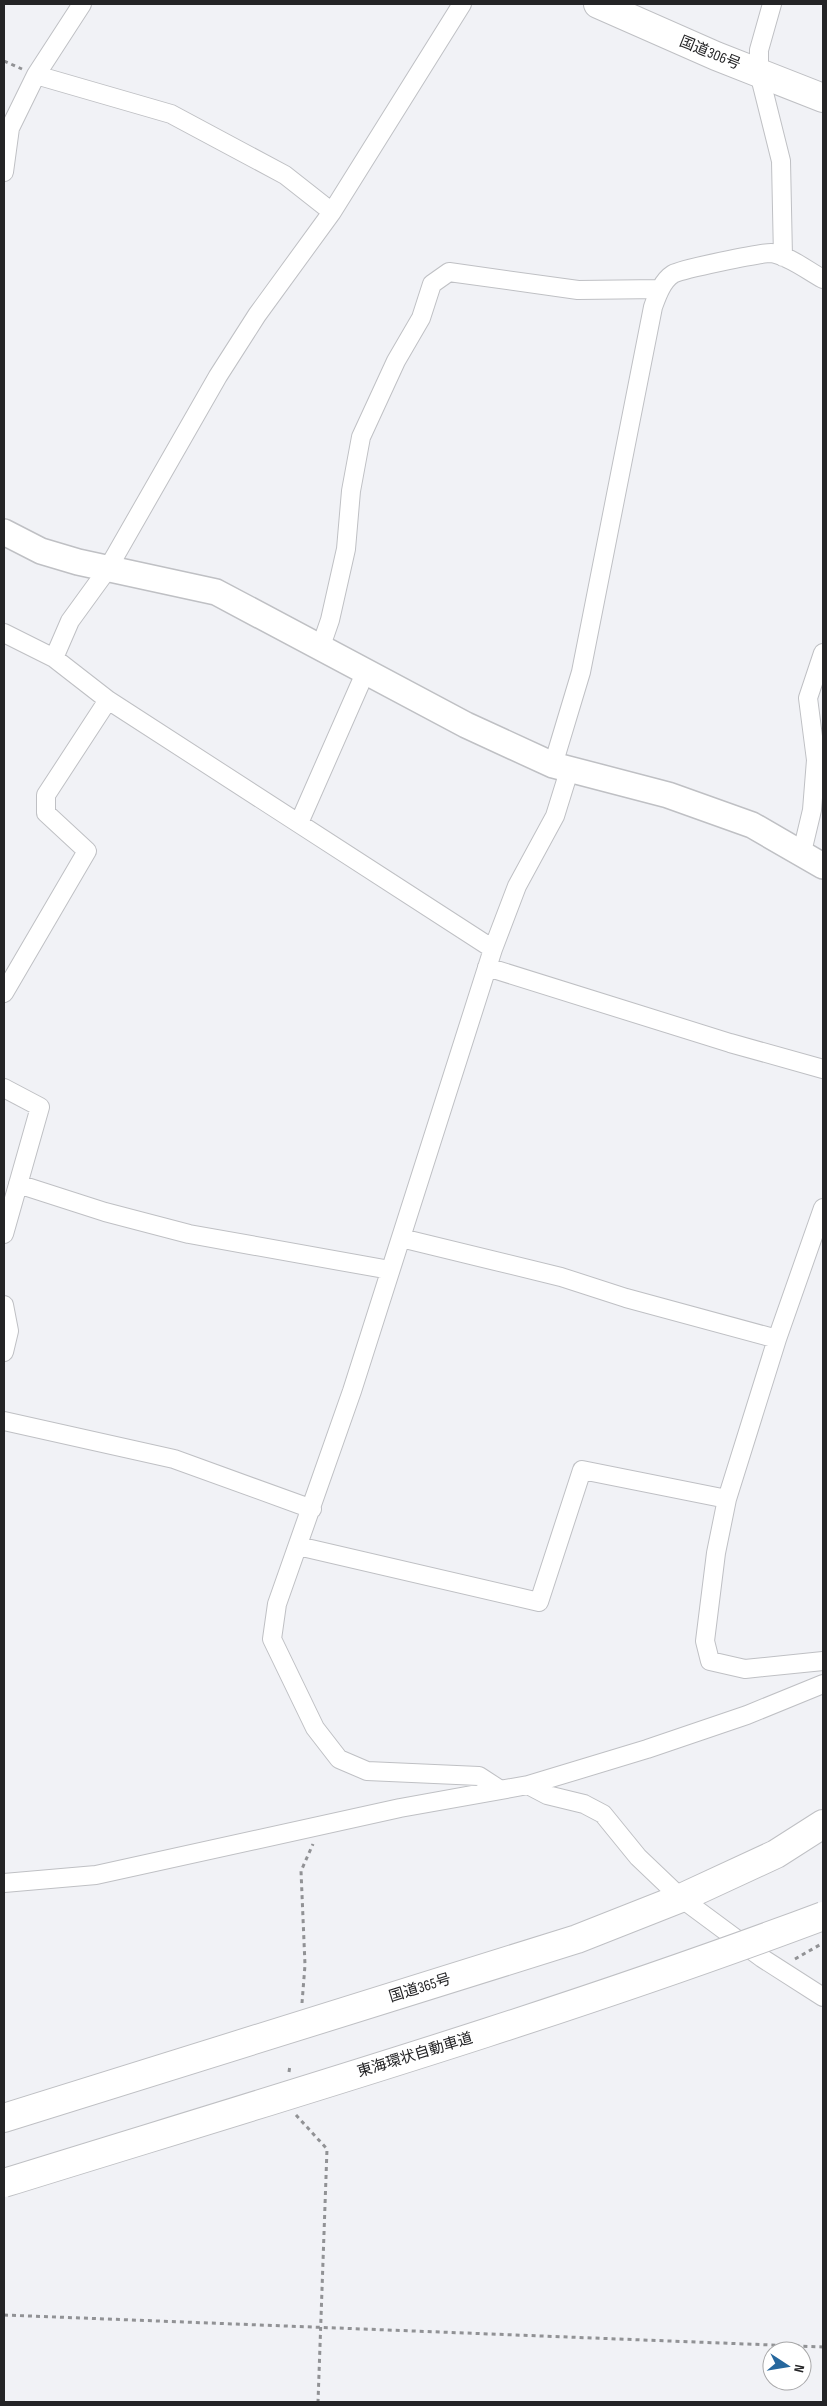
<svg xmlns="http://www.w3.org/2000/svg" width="827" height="2406" font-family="'Sofia Sans Condensed','Noto Sans JP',sans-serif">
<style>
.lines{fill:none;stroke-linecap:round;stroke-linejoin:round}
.street-casing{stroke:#bfc0c4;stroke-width:20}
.secondary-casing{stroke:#bfc0c4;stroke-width:28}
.highway-casing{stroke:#bfc0c4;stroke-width:30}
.path{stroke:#919295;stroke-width:3;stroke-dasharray:4 4;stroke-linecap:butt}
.street{stroke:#fff;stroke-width:18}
.secondary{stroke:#fff;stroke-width:25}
.highway{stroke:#fff;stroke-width:28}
.highway-bridge-casing{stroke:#bfc0c4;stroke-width:30;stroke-linecap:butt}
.highway-bridge{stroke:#fff;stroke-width:28}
.labels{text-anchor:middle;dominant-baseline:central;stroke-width:4.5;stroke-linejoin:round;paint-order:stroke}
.street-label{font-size:15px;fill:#242426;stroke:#fff}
</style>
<rect width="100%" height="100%" fill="#f1f2f6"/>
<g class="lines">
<g class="street-casing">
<path id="street" d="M772 4 759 50V73L781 161 783 257
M36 75 171 114 285 175 332 212
M4 172 10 128 36 75 82 4
M4 633 54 658 108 700 493 949
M321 646 330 620 346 549 351 491 361 437 396 361 421 318 432 284 449 272 578 290 660 289
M54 658 70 621 107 570 218 376 257 315 332 212 462 4
M553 765 581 672 653 307C657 296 662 281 673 274 682 269 760 253 771 253 788 255 808 271 823 279
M299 823 365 673
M802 852 812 810 816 760 808 698 823 653
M487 967 730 1043 823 1069
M4 993 87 851 46 813V795L108 700
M4 1088 40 1107 4 1234
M18 1184 105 1212 189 1234 390 1270
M823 1208 777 1339 727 1499 716 1553 705 1641 710 1661 745 1669 823 1661
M401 1238 561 1277 626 1298 777 1339
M4 1305 9 1331 4 1352
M4 1421 174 1459 312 1509
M298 1546 539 1602 582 1470 727 1499
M528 1785 547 1795 584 1804 603 1814 638 1857 681 1898 762 1958 823 1997
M499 1789 479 1776 367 1771 339 1759 315 1728 272 1639 277 1604 352 1391 493 949 517 886 555 816 569 771
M4 1883 96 1875 400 1808 528 1785 647 1749 747 1715 823 1684"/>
</g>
<g class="secondary-casing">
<path id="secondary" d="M4 532 41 551 78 562 216 592 466 725 553 765 668 795 752 825 823 866"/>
</g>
<g class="highway-casing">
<path id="highway" d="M598 4 716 56 823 98
M4 2118 577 1939 681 1898 776 1854 823 1824"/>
</g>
<path class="path" d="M4 61 22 69
M795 1959 823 1943
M302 2003 305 1965 301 1871 313 1844
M289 2072 290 2065
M296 2115 327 2149 318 2402
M4 2315 823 2347"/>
<use href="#street" class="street"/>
<use href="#secondary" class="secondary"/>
<use href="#highway" class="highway"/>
<g class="highway-bridge-casing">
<path id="highway-bridge" d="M4 2183C278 2098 554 2017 823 1916"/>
</g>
<use href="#highway-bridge" class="highway-bridge"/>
</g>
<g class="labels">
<g class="street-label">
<text transform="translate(710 53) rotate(22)">国道306号</text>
<text transform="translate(420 1988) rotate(-17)">国道365号</text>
<text transform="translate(415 2055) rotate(-17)">東海環状自動車道</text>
</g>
</g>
<rect width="827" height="2406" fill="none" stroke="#242426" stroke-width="10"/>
<g transform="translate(787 2366) rotate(102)"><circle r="24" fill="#ffffff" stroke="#a7a7a8"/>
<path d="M0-4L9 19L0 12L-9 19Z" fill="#26679d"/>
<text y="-8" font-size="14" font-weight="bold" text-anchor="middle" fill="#242426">N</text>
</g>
</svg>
